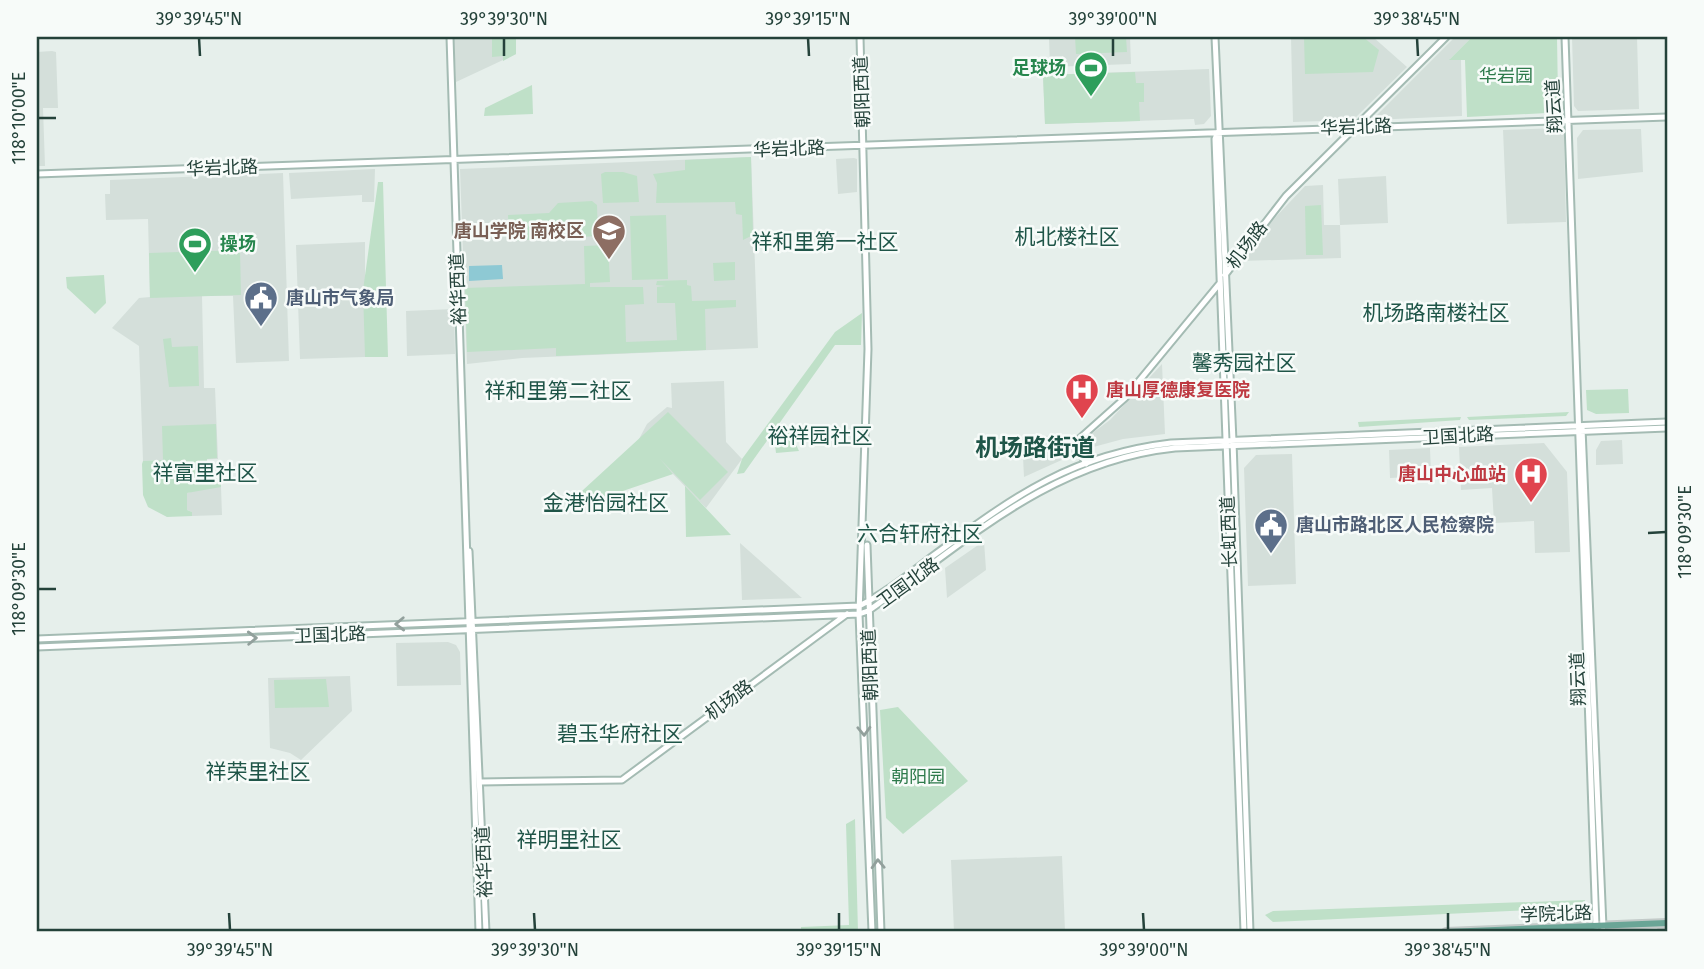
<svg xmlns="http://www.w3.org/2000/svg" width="1704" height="969" font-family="'Fira Sans','Noto Sans SC',sans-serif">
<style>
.built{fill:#d4dfda}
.green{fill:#bfe0c8}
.water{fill:#8ec9d4}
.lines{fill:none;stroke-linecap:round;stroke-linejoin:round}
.secondary-casing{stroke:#a4bbb3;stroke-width:9}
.primary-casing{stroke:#c2cac8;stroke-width:10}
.secondary{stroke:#fff;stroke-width:5}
.primary{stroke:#6aa596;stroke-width:6}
.oneway{stroke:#92a09c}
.ticks{fill:none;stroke:#24423a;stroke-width:2.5}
.labels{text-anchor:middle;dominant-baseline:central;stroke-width:5;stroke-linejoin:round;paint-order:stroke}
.leisure-label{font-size:18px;font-weight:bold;fill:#27864d;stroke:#f7fbf9;text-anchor:end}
.park-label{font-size:18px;fill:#2d7a4b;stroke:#f7fbf9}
.street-label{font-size:18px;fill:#24423a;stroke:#f7fbf9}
.education-label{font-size:18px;font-weight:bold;fill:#785e54;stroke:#f7fbf9;text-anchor:end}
.service-label{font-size:18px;font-weight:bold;fill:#4e5e75;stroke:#f7fbf9;text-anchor:start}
.health-label{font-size:18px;font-weight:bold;fill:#be3a42;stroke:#f7fbf9;text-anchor:start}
.quarter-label{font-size:21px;fill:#1f5548;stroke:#f7fbf9}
.district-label{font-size:24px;font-weight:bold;fill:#1f5548;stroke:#f7fbf9}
.neatline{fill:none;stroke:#24423a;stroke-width:2.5}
.ticks-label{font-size:18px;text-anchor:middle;fill:#24423a}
</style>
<rect width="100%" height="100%" fill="#e6efeb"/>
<path class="built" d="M454 37H516V54L456 82Z
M1049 37H1130L1131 64 1050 67Z
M1291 37H1373L1407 67 1353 120 1293 122Z
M1455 37H1472L1450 59 1461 60 1462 116 1372 120Z
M1572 37H1637L1639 109 1578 111 1574 106Z
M52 51 56 52 58 108H43L45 166H37V52Z
M1209 69 1211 116 1204 124 1195 125 1194 119 1045 124 1043 75Z
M1558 128 1564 134 1566 222 1507 224 1503 130Z
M1641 129 1643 172 1578 179 1577 138 1583 130Z
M751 157 758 348 522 358 467 364 460 169Z
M854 158 857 159V192L838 194 836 159Z
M375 169 374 202H362V195L291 199 289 173Z
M283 173 289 361 236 363 233 296H202L204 388H215L218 459 143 461 139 346 112 328 139 298 150 297 148 219 106 220 105 194H110V180Z
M1386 176 1388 223 1340 225 1341 258 1242 261 1271 222 1305 186 1323 185 1324 225H1340L1338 179Z
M365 242V357L300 359 296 245Z
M454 309 455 354 407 356 406 311Z
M1162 364 1165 434 1123 439 1086 449 1083 440 1110 420Z
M724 381 726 442 742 459 706 508 639 439 647 424 667 407 672 408 671 383Z
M1065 435 1075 454 1024 477 1022 437Z
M1622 440 1623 464 1596 465V450L1601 441Z
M1544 443 1567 472 1570 552 1535 553 1534 521 1494 523 1492 488 1461 490 1459 447Z
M1430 448 1431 476 1390 478 1389 450Z
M1292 454 1296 584 1248 586 1244 468 1256 455Z
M208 487H221L222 515 192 516V512L187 510V493Z
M984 541 986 570 947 598 945 568Z
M740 543 802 598 742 600Z
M448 642 456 645 460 652 461 685 397 686 396 643Z
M350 676 352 711 301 760 290 753 270 748 268 678Z
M1062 856 1065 931 954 932 951 860Z"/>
<path class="green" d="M492 37H516V54L503 61V56L492 57Z
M1075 37H1126L1127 52 1076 54Z
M1304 37H1363L1379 50 1373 72 1305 74Z
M1472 37H1557L1558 98 1555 109 1547 113 1467 117 1465 60H1449Z
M1135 72 1136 83H1144V102H1139L1140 121 1045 124 1043 75Z
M532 85 533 114 484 116 485 108Z
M751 157 753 235 743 240 742 215 736 214 735 202 656 203 657 183 653 174 685 170V160Z
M605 172H623L637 176 639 202 603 203 601 174Z
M378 182H383L388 357H365L363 290Z
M592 201 597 205 598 236 509 241 508 215 549 213 558 203Z
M1321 205 1323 255H1306L1305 206Z
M666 215 668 279 632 280 630 216Z
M608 245 610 282 590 283V287H643L644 304 625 305 626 342 677 340 675 303H657V287L666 286 656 285 657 281 687 280V285L691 286 692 301 736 300V307L705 309 706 350 556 356V348L467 352 465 288 585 284 584 246Z
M240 250 241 295 150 298 149 253Z
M735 262V280L714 281 713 263Z
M104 275 106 303 95 314 67 288 66 277Z
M862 313 861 345H835L744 473 737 474 742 459 835 332Z
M171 338 172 347 198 346 199 386 169 387 163 339Z
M1628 389 1629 413 1596 414 1587 410 1586 390Z
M668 412 728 472 700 500 660 459 673 474 558 513Z
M1569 412 1566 416 1469 420 1467 417Z
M1461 417 1460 420 1359 427 1358 422Z
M216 424 217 458 207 459V476H221V487L187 493V510L192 512V516L167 517 148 507 143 495 142 464 143 461 163 460 162 426Z
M788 427 799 451 776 453 775 445Z
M685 486 731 535 686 537Z
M326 679 329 707 275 708 274 680Z
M898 707 968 781 903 834 886 818 880 710Z
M855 819 858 932H801V927L849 925 846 824Z
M1585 900 1584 913 1578 916 1534 918V910L1273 922 1265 915 1273 911Z"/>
<path class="water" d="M502 265 503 279 469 281V266Z"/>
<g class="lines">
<g class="secondary-casing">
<path id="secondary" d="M450 37 479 932
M860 37 868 349 859 614 872 932
M1215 37 1233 441 1250 932
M1565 37 1596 927
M1218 132 1215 139 1244 932
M37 174 1667 117
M1225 275 1286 196 1446 37
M1582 428 1603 927
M1086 464 1077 446 1079 439 1125 398 1220 283
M867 545 881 932
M469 551 486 932
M37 639 859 606C886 593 910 573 934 555 1014 497 1069 455 1171 443L1667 422
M37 647 859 614 868 611C966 542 1050 461 1175 448L1667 428
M481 782 622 780 847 614"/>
</g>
<g class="primary-casing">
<path id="primary" d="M1446 932 1667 923
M1661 932H1667"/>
</g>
<use href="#secondary" class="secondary"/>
<use href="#primary" class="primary"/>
</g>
<defs><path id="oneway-chevron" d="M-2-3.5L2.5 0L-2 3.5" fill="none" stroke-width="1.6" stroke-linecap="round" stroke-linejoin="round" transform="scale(1.75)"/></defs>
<g class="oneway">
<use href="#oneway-chevron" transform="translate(400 624) rotate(178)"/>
<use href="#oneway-chevron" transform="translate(252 638) rotate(-2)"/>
<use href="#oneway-chevron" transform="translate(864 731) rotate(88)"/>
<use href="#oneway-chevron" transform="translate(878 864) rotate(-92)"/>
</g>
<path class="ticks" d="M199 38 200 56M504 38V56M808 38 809 56M1113 38V56M1417 38 1418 56M38 118H56M1648 533 1666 532M38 589H56M229 913 230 930M534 913 535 930M839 913V930M1143 913 1144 930M1448 913V930"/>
<defs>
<g id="stadium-pin" transform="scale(1.75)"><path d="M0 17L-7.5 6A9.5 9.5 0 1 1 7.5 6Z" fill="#2e9e5b" stroke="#f7fbf9"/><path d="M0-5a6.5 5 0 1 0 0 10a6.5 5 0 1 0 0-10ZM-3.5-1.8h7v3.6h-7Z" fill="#fff"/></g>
<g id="university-pin" transform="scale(1.75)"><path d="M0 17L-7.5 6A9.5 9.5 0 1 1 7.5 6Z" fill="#8d6e63" stroke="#f7fbf9"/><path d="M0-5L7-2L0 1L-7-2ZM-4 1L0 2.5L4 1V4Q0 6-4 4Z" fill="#fff"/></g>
<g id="civic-pin" transform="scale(1.75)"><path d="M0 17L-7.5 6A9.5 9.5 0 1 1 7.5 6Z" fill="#5c6f8a" stroke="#f7fbf9"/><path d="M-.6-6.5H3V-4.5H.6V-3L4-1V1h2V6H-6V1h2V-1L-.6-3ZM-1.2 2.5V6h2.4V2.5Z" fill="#fff"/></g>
<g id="hospital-pin" transform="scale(1.75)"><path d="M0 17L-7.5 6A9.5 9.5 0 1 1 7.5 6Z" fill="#e0444e" stroke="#f7fbf9"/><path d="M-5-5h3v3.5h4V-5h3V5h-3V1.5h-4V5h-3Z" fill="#fff"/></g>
</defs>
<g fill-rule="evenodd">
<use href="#stadium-pin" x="1091" y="68"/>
<use href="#university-pin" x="609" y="231"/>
<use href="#stadium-pin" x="195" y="244"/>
<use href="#civic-pin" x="261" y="298"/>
<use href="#hospital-pin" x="1082" y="390"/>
<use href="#hospital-pin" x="1531" y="474"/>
<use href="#civic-pin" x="1271" y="525"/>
</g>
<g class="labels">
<g class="leisure-label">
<text x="1066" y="68">足球场</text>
<text x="220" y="244" text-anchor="start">操场</text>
</g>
<g class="park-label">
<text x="1506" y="76">华岩园</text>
<text x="918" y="777">朝阳园</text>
</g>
<g class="street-label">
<text transform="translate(862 92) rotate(-92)">朝阳西道</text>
<text transform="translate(1554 106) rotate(-93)">翔云道</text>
<text transform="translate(1356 127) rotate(-2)">华岩北路</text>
<text transform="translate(789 149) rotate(-2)">华岩北路</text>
<text transform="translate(222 168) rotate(-2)">华岩北路</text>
<text transform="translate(1247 245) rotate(-53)">机场路</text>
<text transform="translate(458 289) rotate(-92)">裕华西道</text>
<text transform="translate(1458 436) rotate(-3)">卫国北路</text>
<text transform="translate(1229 532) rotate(-92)">长虹西道</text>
<text transform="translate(908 583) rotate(-36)">卫国北路</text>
<text transform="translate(330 635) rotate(-2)">卫国北路</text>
<text transform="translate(870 665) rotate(-92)">朝阳西道</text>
<text transform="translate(1578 679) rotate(-92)">翔云道</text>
<text transform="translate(729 700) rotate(-37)">机场路</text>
<text transform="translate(484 862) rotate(-92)">裕华西道</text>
<text transform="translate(1556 914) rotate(-2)">学院北路</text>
</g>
<g class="education-label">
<text x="584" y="231">唐山学院 南校区</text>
</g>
<g class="service-label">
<text x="286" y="298">唐山市气象局</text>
<text x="1296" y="525">唐山市路北区人民检察院</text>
</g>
<g class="health-label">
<text x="1106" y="390">唐山厚德康复医院</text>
<text x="1506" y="474" text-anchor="end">唐山中心血站</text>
</g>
<g class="quarter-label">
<text x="1067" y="237">机北楼社区</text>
<text x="825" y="242">祥和里第一社区</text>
<text x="1436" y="313">机场路南楼社区</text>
<text x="1244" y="363">馨秀园社区</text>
<text x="558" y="391">祥和里第二社区</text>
<text x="820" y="436">裕祥园社区</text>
<text x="205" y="473">祥富里社区</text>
<text x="606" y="503">金港怡园社区</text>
<text x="920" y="534">六合轩府社区</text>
<text x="620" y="734">碧玉华府社区</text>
<text x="258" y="772">祥荣里社区</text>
<text x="569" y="840">祥明里社区</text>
</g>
<g class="district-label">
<text x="1035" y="448">机场路街道</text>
</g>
</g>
<rect width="1704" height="969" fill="none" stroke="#f7fbf9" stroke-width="77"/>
<rect x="38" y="38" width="1628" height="892" class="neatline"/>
<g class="ticks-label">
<text x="199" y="25">39°39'45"N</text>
<text x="504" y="25">39°39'30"N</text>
<text x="808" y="25">39°39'15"N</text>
<text x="1113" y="25">39°39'00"N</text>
<text x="1417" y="25">39°38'45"N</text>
<text transform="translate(19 118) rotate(-90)" y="6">118°10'00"E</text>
<text transform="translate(1685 532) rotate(-90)" y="6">118°09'30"E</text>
<text transform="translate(19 589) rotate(-90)" y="6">118°09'30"E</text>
<text x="230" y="956">39°39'45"N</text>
<text x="535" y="956">39°39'30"N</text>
<text x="839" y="956">39°39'15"N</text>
<text x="1144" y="956">39°39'00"N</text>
<text x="1448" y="956">39°38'45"N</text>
</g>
</svg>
